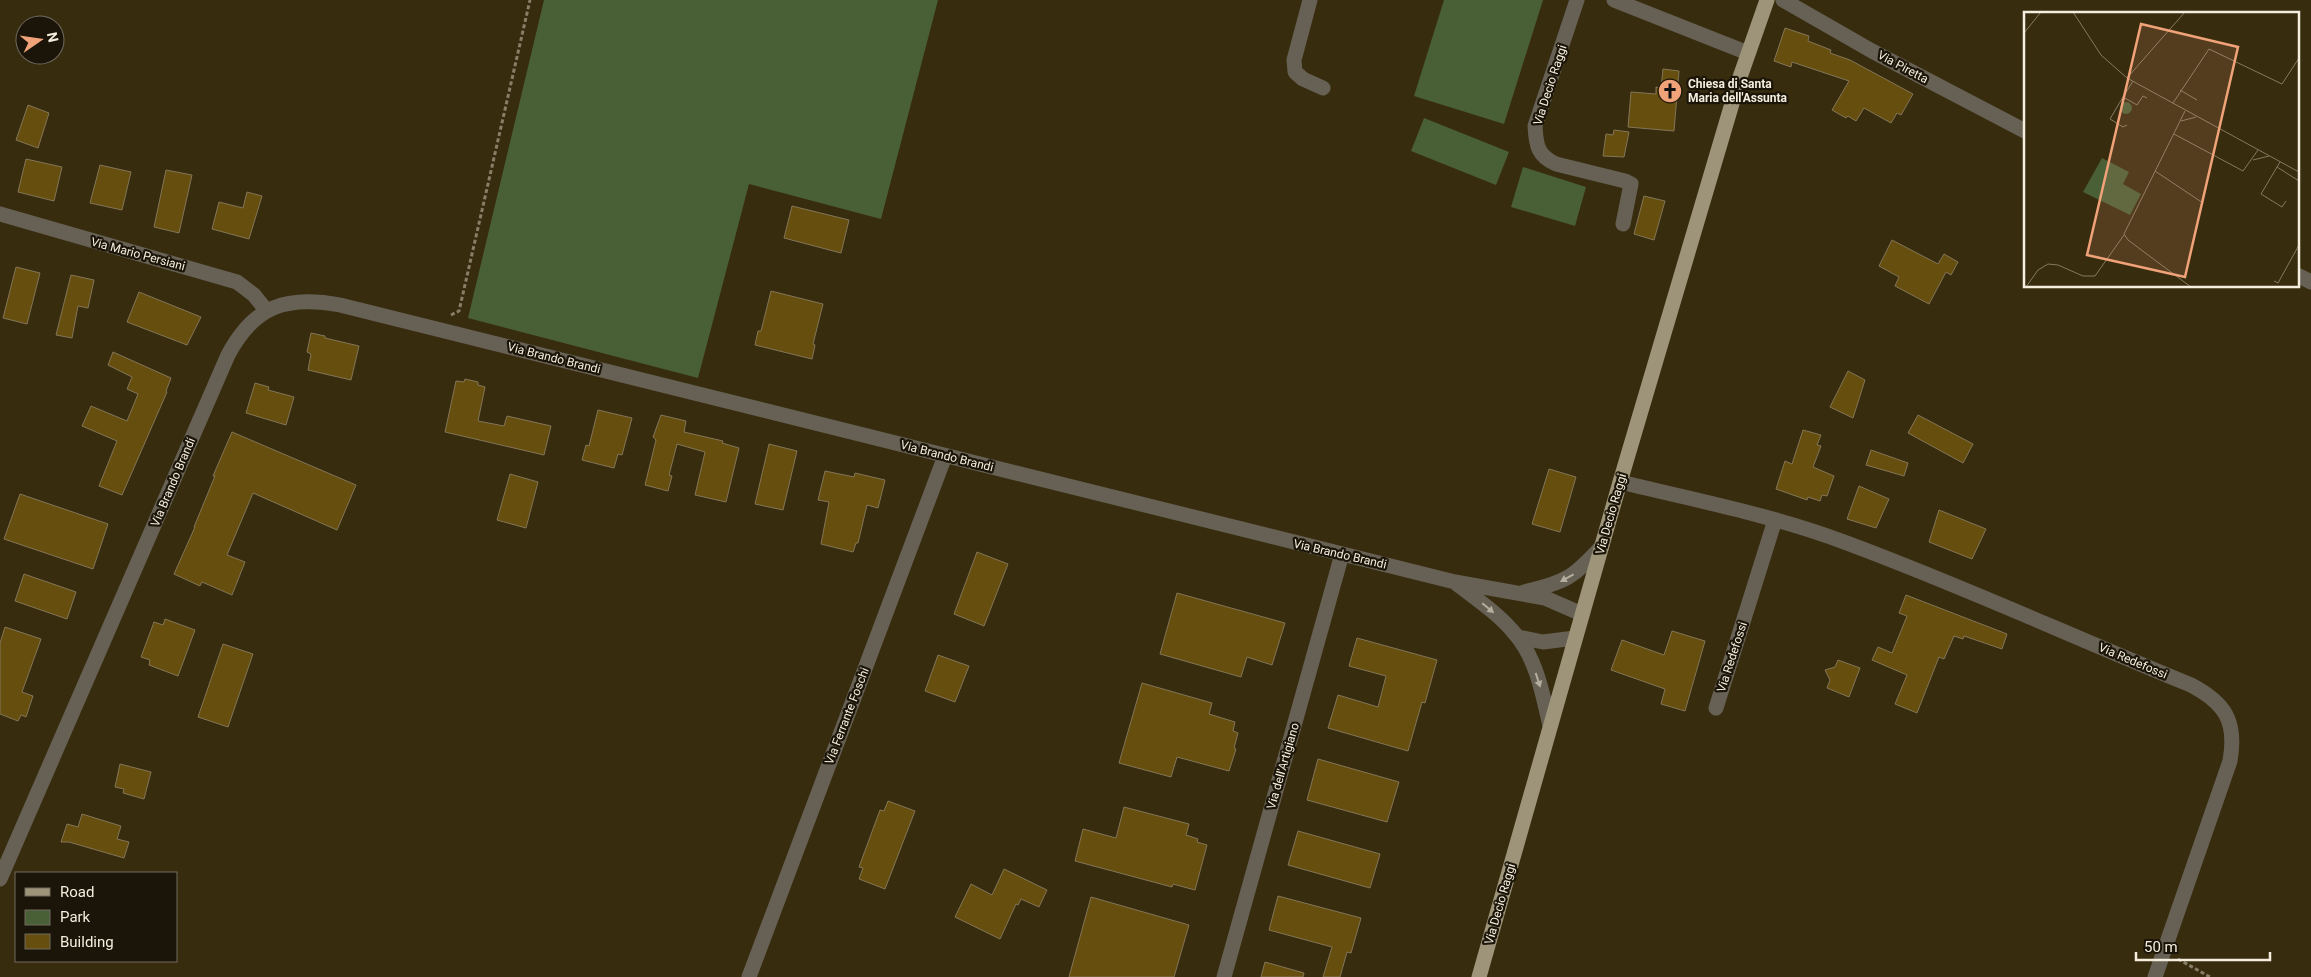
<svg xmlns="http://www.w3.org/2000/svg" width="2311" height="977" font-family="Roboto,sans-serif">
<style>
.green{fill:#495f36}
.building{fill:#664e0e;stroke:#837658}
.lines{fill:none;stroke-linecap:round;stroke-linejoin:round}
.path{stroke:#897e67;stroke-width:3;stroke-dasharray:4 2.5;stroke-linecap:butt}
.minor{stroke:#666154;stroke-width:15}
.major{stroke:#9e9479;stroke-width:15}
.oneway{fill:#b5ae9f}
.labels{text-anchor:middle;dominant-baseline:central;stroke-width:4.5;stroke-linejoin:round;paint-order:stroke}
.street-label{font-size:12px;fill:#f5eddd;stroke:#1b1509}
.poi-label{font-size:12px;font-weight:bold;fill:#f5eddd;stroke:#1b1509;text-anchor:start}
.inset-road{fill:none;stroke:#847961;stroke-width:1}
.view{fill:#f0a279;fill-opacity:0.15;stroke:#f0a279;stroke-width:2.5}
.inset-edge{fill:none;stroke:#f5eddd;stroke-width:2.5}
</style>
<rect width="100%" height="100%" fill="#382c0f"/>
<path class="green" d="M544 0H938L881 219 749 184 698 378 468 318Z
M1444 0H1543L1504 124 1414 96Z
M1424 118 1509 152 1496 185 1411 151Z
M1523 167 1586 187 1575 226 1511 207Z"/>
<path class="building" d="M1785 28 1809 36 1808 41 1831 50 1830 53 1850 60 1913 94 1901 115 1897 113 1891 123 1864 108 1856 121 1848 116 1846 118 1832 110 1849 81 1792 62 1791 67 1774 61Z
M1663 69 1679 71 1674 131 1628 127 1631 92 1656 94V87L1661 88Z
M28 105 49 113 38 148 16 140Z
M1614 130 1629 132 1624 157 1603 156 1606 134 1613 135Z
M26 159 62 167 54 201 18 192Z
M100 165 131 172 122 210 90 203Z
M166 170 192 175 179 233 154 227Z
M247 192 262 196 249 239 212 229 219 202 243 208Z
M1644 196 1665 201 1654 240 1634 234Z
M792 206 849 220 841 253 784 238Z
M1892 240 1938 264 1944 254 1958 262 1951 275 1946 272 1929 304 1895 286 1899 277 1879 266Z
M16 267 40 273 27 324 3 318Z
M71 275 94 280 88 308 78 306 72 338 56 335Z
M771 291 823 304 813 344 815 345 812 359 755 345 758 331H761Z
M139 292 201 317 187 345 127 322Z
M311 333 325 336V338L359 346 351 380 308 370 311 354 307 352Z
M113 352 171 378 166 391 167 392 122 495 99 486 117 441 82 426 91 406 127 421 138 394 127 389 132 377 108 365Z
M1848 371 1865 380 1853 418 1830 407Z
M465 379 478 382V385L485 387 478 421 504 426 507 416 551 426 544 455 445 432 456 381 464 382Z
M255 383 269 387 268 390 294 397 286 425 246 413Z
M598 410 632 418 622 455 618 454 614 468 582 460 586 445 589 446Z
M661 415 686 421 684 432 723 441 722 443 739 448 726 502 695 495 705 452 677 444 669 475 672 476 668 491 645 485 656 440 653 437Z
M1918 415 1973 444 1963 463 1908 433Z
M1803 430 1821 435 1817 445 1821 446 1813 467 1834 476 1827 496 1822 495 1820 501 1808 497 1807 500 1776 489 1785 461 1792 464Z
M232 432 356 485 337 530 253 493 227 555 245 562 232 595 202 582 200 586 174 574 195 527H194L215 476H213Z
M769 444 797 451 783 510 755 504Z
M1871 450 1908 463 1904 476 1866 465Z
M1549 469 1576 477 1560 532 1532 524Z
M825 471 854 477 855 473 885 480 878 508 867 505 858 543H856L853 552 821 544 829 502 818 500Z
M510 474 538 482 526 528 497 520Z
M1859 486 1889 499 1876 528 1847 519Z
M20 494 108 524 93 569 4 539Z
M1939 510 1986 529 1972 559 1929 542Z
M977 552 1008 564 984 626 954 614Z
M24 574 76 592 67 619 15 601Z
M1177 593 1285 623 1272 665 1247 657 1241 677 1160 654Z
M1906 595 2007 634 2002 649 1964 636 1963 639 1954 636 1944 659 1939 657 1917 713 1895 704 1907 675 1872 660 1878 647 1892 653 1907 616 1899 613Z
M165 619 195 630 178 676 149 665 150 660 141 657 154 622 163 625Z
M5 627 41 639 22 692 33 696 26 717 21 715 18 721 0 714V643Z
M1672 631 1705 641 1685 711 1661 704 1665 689 1611 670 1622 640 1664 655Z
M1357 638 1437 660 1425 703 1422 702 1408 751 1328 728 1338 695 1378 707 1386 676 1349 666Z
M223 644 253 654 228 727 198 717Z
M938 655 969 666 955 702 925 691Z
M1838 660 1860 668 1849 697 1827 688 1830 680 1825 670 1835 667Z
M1142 683 1212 703 1209 714 1235 722 1233 731 1238 733 1234 748 1236 749 1229 771 1177 757 1171 777 1119 763Z
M1318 759 1399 782 1387 822 1307 800Z
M120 764 151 772 144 799 123 793 124 789 115 787Z
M888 801 915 811 885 889 859 879 863 868 859 867 880 810 884 811Z
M1124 807 1189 824 1186 835 1198 839 1197 842 1207 845 1195 890 1173 884 1172 887 1075 861 1083 829 1116 838Z
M82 814 121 826 117 839 129 842 124 858 69 842H61L67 824 78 827Z
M1298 831 1380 854 1370 888 1288 865Z
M1004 869 1047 890 1039 907 1021 899 1018 905 1016 904 1000 939 955 917 971 884 992 895Z
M1278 896 1361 918 1351 953 1347 952 1340 977H1323L1332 947 1269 930Z
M1091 897 1189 925 1174 977H1069Z
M1265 962 1304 973 1303 977H1261Z"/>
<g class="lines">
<path class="path" d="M451 315 459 311 530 0
M2178 959 2210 977"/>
<path class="minor" d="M1310 0 1294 60 1295 72 1303 79 1323 88
M1577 0 1535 126C1536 146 1538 156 1556 164L1625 181 1631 184 1623 224
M1614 0 1748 53
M1783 0 1872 51 2025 131
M0 214 237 282 254 295 266 310
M2297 275 2311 282
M1620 482C1695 500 1772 515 1844 542 1961 585 2075 638 2191 685 2225 703 2237 721 2230 761L2155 977
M1457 584C1478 600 1500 615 1516 635 1537 660 1543 696 1550 726
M1524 592C1567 581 1572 579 1602 546
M1518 637 1543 642 1575 638
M1716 708 1775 520
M0 879 228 355C254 306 286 295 340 305L1455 582 1545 598 1582 614
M749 977 945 456
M1224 977 1342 554"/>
<path class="major" d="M1479 977 1620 482 1739 80 1767 0"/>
</g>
<defs><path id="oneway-solid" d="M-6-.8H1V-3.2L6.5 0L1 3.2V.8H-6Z" transform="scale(1.25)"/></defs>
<g class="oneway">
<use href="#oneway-solid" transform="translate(1567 578) rotate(151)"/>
<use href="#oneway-solid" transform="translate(1488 608) rotate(40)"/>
<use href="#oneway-solid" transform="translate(1538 680) rotate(72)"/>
</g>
<defs>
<g id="church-disc" transform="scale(1.25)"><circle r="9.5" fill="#f0a279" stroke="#1b1509"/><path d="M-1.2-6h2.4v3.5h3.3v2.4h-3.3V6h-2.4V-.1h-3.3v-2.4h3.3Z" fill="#111"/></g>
</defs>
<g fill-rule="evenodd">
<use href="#church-disc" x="1670" y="91"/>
</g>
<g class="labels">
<g class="street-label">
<text transform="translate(1903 67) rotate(28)">Via Piretta</text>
<text transform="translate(1550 85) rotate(-72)">Via Decio Raggi</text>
<text transform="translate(138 254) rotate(15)">Via Mario Persiani</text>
<text transform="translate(554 358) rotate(14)">Via Brando Brandi</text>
<text transform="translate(947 456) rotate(14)">Via Brando Brandi</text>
<text transform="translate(173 482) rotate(-67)">Via Brando Brandi</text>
<text transform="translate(1611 514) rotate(-74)">Via Decio Raggi</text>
<text transform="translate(1340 554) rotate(13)">Via Brando Brandi</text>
<text transform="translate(1732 657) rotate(-72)">Via Redefossi</text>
<text transform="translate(2133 661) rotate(23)">Via Redefossi</text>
<text transform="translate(847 716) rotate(-69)">Via Ferrante Foschi</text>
<text transform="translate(1283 766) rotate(-74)">Via dell'Artigiano</text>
<text transform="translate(1500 904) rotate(-74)">Via Decio Raggi</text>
</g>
<g class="poi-label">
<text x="1688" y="84">Chiesa di Santa<tspan x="1688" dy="14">Maria dell'Assunta</tspan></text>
</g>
</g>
<g transform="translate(2024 12)">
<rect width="275" height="275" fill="#382c0f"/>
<path d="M96 96a6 6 0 1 1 12 0a6 6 0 1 1-12 0ZM78 146 105 160 99 172 117 182 106 203 59 180Z" fill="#495f36"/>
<path class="inset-road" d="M49 0 77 43 103 66 275 160M0 21 17 0M103 66 161 0M109 69 99 85 113 93 119 84 123 86M156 78 173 88M99 85 86 107 99 115 103 113M149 91 185 37 258 72 275 46M161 99 100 222 104 228 167 275M157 109 172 105M150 122 219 159 234 138M229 148 245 144M256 150 237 182 258 195 262 189M253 155 275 169M131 159 179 191M250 269 254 271 275 233M2 275 14 258 24 252 34 253 59 264H71L100 223"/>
<path class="view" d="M117 12 214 35 161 265 63 243Z"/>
<rect width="275" height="275" class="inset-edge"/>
</g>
<rect x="15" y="872" width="162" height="90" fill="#1b1509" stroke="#726b5e"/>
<rect x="25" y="888" width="25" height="8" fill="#9e9479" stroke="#726b5e"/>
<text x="60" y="897" font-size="15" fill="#f5eddd">Road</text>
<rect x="25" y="910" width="25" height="15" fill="#495f36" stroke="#726b5e"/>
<text x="60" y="922" font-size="15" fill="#f5eddd">Park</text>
<rect x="25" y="934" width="25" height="15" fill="#664e0e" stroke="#726b5e"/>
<text x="60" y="947" font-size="15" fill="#f5eddd">Building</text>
<g transform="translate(40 40) rotate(77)"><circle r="24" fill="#1b1509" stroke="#726b5e"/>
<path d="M0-4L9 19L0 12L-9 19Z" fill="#f0a279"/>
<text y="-8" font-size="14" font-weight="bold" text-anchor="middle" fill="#f5eddd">N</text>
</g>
<path d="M2136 952v8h134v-8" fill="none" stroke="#f5eddd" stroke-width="2.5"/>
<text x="2144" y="952" font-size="15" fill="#f5eddd" stroke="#1b1509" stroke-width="4" paint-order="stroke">50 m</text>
</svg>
